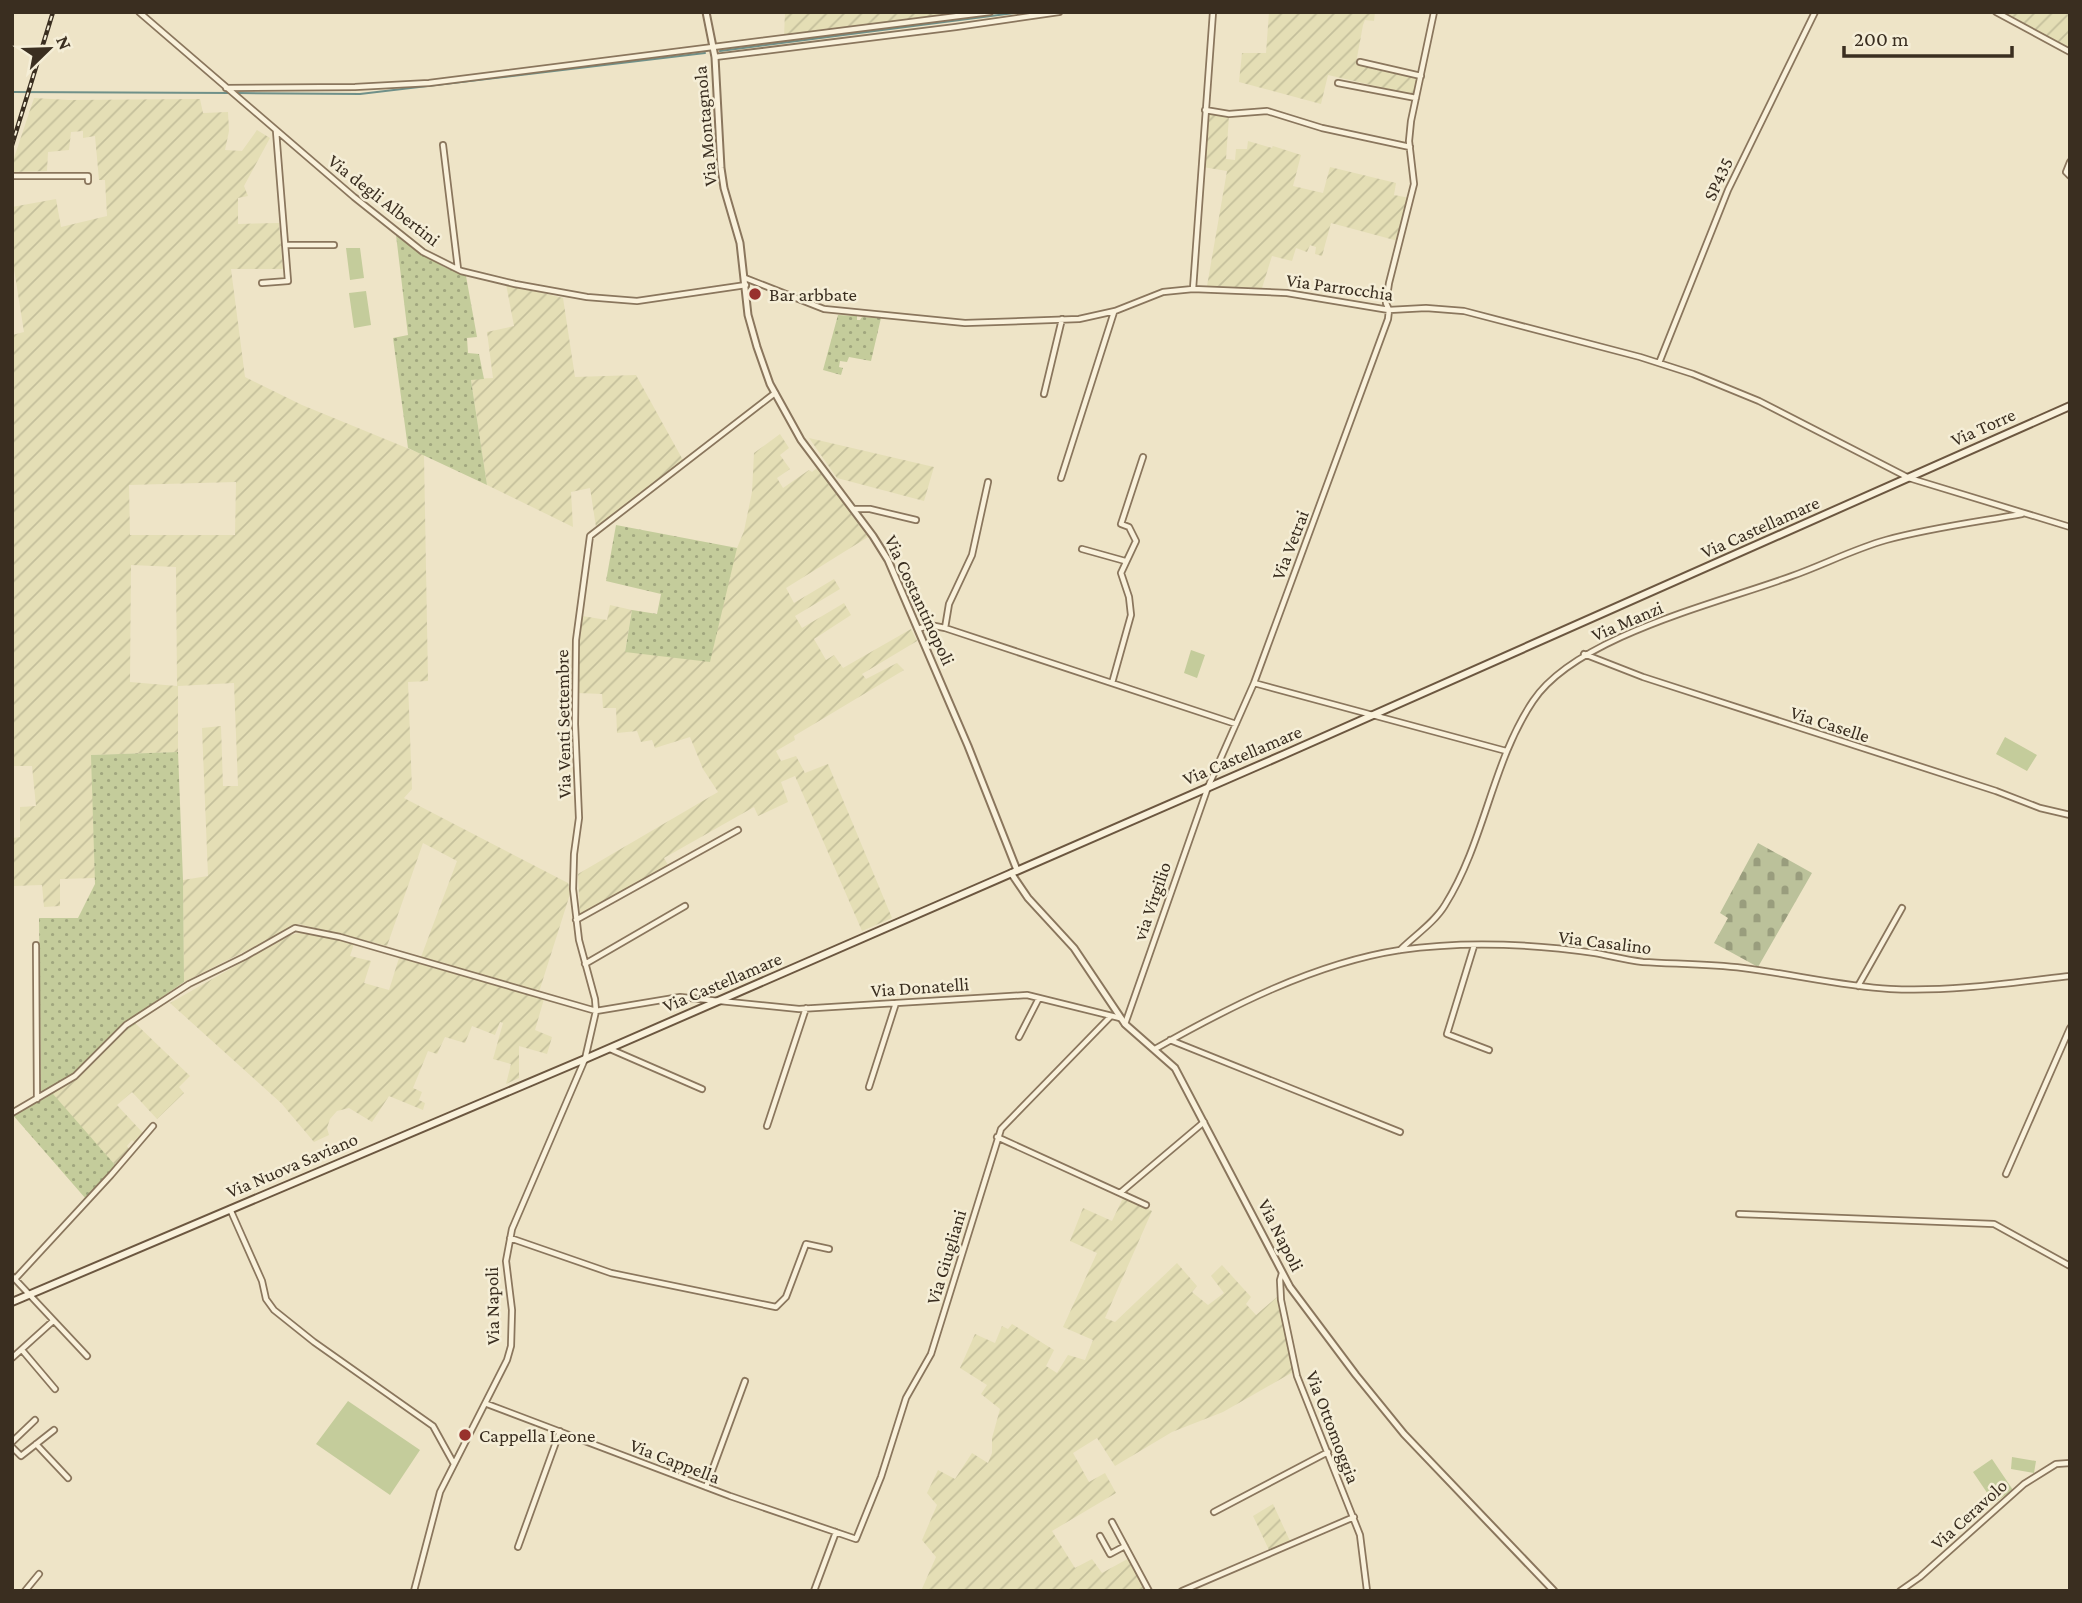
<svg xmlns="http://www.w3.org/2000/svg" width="2082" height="1603" font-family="'Crimson Pro',serif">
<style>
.farmland{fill:url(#farmland-furrows);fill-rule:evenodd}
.grass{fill:url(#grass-dots)}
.cemetery{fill:url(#cemetery-stones)}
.pitch{fill:#c4cc9b}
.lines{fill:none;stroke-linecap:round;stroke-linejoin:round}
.stream{stroke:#6f9089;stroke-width:2}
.minor-casing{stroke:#8a765d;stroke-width:8}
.tertiary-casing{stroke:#8a765d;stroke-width:9}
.secondary-casing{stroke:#6c5740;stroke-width:10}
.minor{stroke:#f9f1db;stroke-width:4.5}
.tertiary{stroke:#f9f1db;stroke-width:5}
.secondary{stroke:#f9f1db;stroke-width:6}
.rail-casing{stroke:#3a2e20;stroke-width:4.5}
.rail{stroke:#f5eed7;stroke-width:2;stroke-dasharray:5;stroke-linecap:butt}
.poi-dot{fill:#98312d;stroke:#f5eed7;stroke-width:2.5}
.labels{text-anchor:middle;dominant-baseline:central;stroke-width:5;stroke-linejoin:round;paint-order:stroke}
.street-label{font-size:19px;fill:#3a2e20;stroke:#f5eed7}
.poi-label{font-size:19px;fill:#3a2e20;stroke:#f5eed7;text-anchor:start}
</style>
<defs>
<pattern id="farmland-furrows" width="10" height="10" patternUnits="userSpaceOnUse" patternTransform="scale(1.75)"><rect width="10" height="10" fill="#e4deb5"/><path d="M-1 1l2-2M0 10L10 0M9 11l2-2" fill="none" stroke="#c4bf9b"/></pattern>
<pattern id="grass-dots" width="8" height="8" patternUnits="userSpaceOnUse" patternTransform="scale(1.75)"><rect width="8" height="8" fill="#c4cc9b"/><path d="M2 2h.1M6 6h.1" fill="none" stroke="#a0a67e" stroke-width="1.8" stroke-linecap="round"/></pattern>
<pattern id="cemetery-stones" width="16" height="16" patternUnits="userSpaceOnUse" patternTransform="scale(1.75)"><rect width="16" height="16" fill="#bbc19a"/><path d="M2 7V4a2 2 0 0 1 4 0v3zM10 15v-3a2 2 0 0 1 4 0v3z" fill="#999d7d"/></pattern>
</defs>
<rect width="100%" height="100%" fill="#eee4c7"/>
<path class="farmland" d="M785 12H980L784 37Z
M1269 12H1375L1374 21 1365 20 1363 25 1356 63 1419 78 1415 95 1328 75 1321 104 1239 82 1242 53H1266Z
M1999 12H2070V49L2024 25Z
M34 98 69 100 200 99 203 113 228 112 229 131 225 150 242 151 257 130 270 138 244 186 248 196 238 198V224L279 223 283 269H231L245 377 302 405 424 455 428 681 408 682 412 789 404 798 568 883 571 891 539 992 421 957 457 861 423 843 387 946 299 924 184 982 183 880 208 876 202 728 221 726 223 786H238L234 683 178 686V752L92 755 95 878 60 879V906L44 907 42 885 14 886 12 894V838L20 837V807L36 806 32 766H13L12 335 24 332 14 269 12 207 56 199 61 227 107 216 105 180H99L95 136 83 138V131L71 132 69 150 48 152 47 171 12 172V164ZM236 482 235 535H130L129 485ZM131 565 176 567 177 686 130 682Z
M1208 113 1229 116 1226 159 1235 160 1236 149H1247L1248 141 1272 148 1273 146 1301 155 1293 186 1323 193 1330 167 1396 183 1394 195 1410 198 1398 241 1331 223 1322 256 1315 254 1316 247 1310 245 1307 252 1296 248 1292 261 1272 256 1262 288 1207 286 1227 171 1203 167Z
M506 284 563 298 575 377 636 375 684 462 596 527 590 488 571 492 573 527 487 485 471 379 493 378 487 332 514 326Z
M780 434 789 448 780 455 790 469 777 478 783 488 809 470 812 472 817 468 868 537 786 588 794 603 834 579 840 589 795 616 802 628 844 603 851 615 814 639 826 660 834 655 843 668 911 629 917 641 862 674 866 679 897 663 904 670 794 736 795 740 776 751 781 761 796 756 805 773 828 764 892 918 862 931 795 776 781 782 788 802 758 816 754 807 664 858 668 865 580 915 578 874 718 792 703 769 690 737 655 748 652 740 641 742 637 731 617 733 616 708H603L602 694 578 693V655L582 616 607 620 610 605 632 610 625 651 737 548 744 531 752 492 754 453Z
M809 438 934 467 924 501 837 478Z
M304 932 354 944 350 956 371 961 364 983 389 990 399 958 544 999 535 1030 552 1037 547 1054 519 1046V1078L506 1084 511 1064 493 1059 503 1023 500 1022 495 1035 472 1026 465 1043 445 1037 437 1054 428 1051 413 1088 422 1092 419 1100 425 1103 423 1110 389 1096 372 1122 349 1108 337 1111 330 1119 327 1128 329 1135 314 1142 281 1103 170 1003 290 935Z
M136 1024 190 1076 179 1087 184 1093 157 1119 132 1092 117 1105 144 1134 136 1143 132 1140 127 1146 130 1150 116 1166 52 1094 87 1068 117 1037Z
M1124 1196 1152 1211 1105 1318 1115 1322 1177 1263 1197 1286 1192 1292 1208 1305 1224 1293 1211 1276 1222 1265 1251 1297 1246 1304 1256 1315 1277 1297 1293 1372 1223 1412 1172 1432 1115 1466 1097 1438 1073 1453 1089 1482 1105 1473 1116 1493 1052 1531 1075 1568 1092 1559 1102 1573 1131 1557 1149 1591H921L936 1557 922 1540 937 1505 927 1493 938 1470 955 1479 972 1453 988 1463 992 1453V1438L1000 1409 981 1394 987 1385 960 1368 975 1334 995 1343 1002 1326 1008 1329 1012 1324 1054 1350 1046 1366 1057 1373 1068 1355 1085 1360 1093 1340 1063 1327 1097 1253 1070 1241 1083 1208 1112 1221Z
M1273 1504 1290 1541 1269 1550 1253 1516Z"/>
<path class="grass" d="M396 235 444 267 466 276 477 337 467 338 468 353 479 354 484 379 471 380 487 485 408 448 393 338 408 335Z
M838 315 857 316V320H860L862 317 881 318 871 361 849 357 847 362 840 361 839 367 843 368 841 375 823 370Z
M616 525 737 548 710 662 625 652 632 610 657 614 661 594 606 581Z
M178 752 183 880 184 982 133 1017 136 1024 117 1037 87 1068 53 1094 116 1166 86 1199 12 1114 44 1096 41 1090 39 918H78L95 884 91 755Z"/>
<path class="cemetery" d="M1758 843 1812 873 1758 967 1714 943 1728 918 1720 913Z"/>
<path class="pitch" d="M346 248H360L364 278 350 280Z
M366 291 371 325 354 328 349 293Z
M1191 650 1205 655 1197 678 1184 673Z
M2005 737 2037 755 2027 771 1996 754Z
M348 1401 420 1450 390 1495 316 1444Z
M2012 1457 2036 1461 2034 1473 2011 1469Z
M1992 1459 2013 1490 1994 1503 1973 1472Z"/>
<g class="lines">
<path class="stream" d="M720 51 1022 12
M12 92 232 93
M237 93 360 94 705 53"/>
<g class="minor-casing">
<path id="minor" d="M139 12 354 197 423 252 461 271 515 284 587 297 637 301 746 285
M1996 12 2070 52
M715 57 956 27 1059 12
M1360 62 1421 76
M1338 83 1416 98
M226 88 355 87 429 83 990 12
M1205 110 1229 114 1267 111 1322 128 1410 147
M443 145 458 269
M2070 162 2066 172 2070 176
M12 176H88V181
M285 245H334
M745 278 824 309 965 323 1079 319 1115 311 1163 292 1193 289 1287 293 1389 310 1426 308 1464 311 1640 357 1693 374 1759 401 1909 478 2070 527
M262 283 288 281 276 131
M1193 289 1213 12
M1659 363 1728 190 1815 12
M1044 394 1062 319
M1061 478 1114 312
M853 509H870L916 520
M1082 549 1125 561
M945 628 949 604 972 555 988 482
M918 629 930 625 945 628 1236 724
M1584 654 1643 677 1996 791 2040 808 2070 815
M1112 683 1131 615 1129 597 1121 573 1136 541 1129 527 1121 524 1143 457
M1254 683 1506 751
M576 920 738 830
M36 945 37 1099
M1474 946 1447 1034 1489 1050
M1400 950C1414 936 1435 922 1445 905 1485 841 1492 762 1533 701 1576 636 1719 603 1792 576 1823 565 1854 549 1886 540 1930 528 1977 522 2022 514
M585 964 685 906
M1858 986 1902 908
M1125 1024 1208 787 1254 683 1388 319 1389 310 1386 303 1389 283 1414 184 1409 141 1411 121 1434 12
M1019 1037 1039 998
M1170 1040 1400 1132
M610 1049 702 1089
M1155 1049C1229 1007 1315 963 1400 950 1463 941 1532 944 1595 953 1611 956 1627 960 1643 962 1676 964 1710 964 1743 968 1792 974 1841 986 1890 989 1950 992 2010 983 2070 976
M869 1087 896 1003
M12 1113 75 1076 126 1025 189 984 244 957 295 928 340 937 596 1011 680 997 799 1009 1027 995 1120 1018
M767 1126 806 1008
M997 1137 1146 1205
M2006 1174 2070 1028
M1120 1193 1204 1122
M230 1209 262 1281 266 1299 274 1310 314 1342 433 1426 454 1464
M1739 1214 1994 1224 2070 1266
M510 1238 611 1273 776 1307 786 1297 806 1244 829 1249
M1282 1273 1280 1280 1281 1300 1297 1376 1360 1535 1367 1591
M12 1276 87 1356
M15 1279 111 1175 153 1126
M22 1350 55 1389
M12 1358 53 1321
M487 1404 730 1496 856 1539 881 1477 906 1398 931 1354 1001 1129 1111 1016
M12 1442 35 1420
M36 1444 68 1478
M12 1447 21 1456 54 1430
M706 1487 745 1381
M1214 1512 1328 1452
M1112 1522 1149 1591
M1100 1536 1110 1554 1125 1546
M518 1547 560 1431
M25 1591 39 1574
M414 1591 440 1492 507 1360 511 1346 512 1310 506 1261 512 1229 585 1059 596 1011 595 999 579 940 573 889 574 854 579 818 575 724 576 640 590 536 775 393
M814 1591 836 1532
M1182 1591 1354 1517
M1900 1591 1920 1577 2024 1484 2056 1464 2070 1463"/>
</g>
<g class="tertiary-casing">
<path id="tertiary" d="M706 12 715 57 721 168 724 188 740 243 748 315 757 347 770 384 801 440 873 536 888 560 968 746 1017 870
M1011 873 1028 898 1074 948 1125 1024 1175 1068 1290 1287 1356 1375 1404 1434 1554 1591"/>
</g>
<g class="secondary-casing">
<path id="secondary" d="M12 1302 585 1059 1285 754 2070 406"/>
</g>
<use href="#minor" class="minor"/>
<use href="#tertiary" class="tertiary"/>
<use href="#secondary" class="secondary"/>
<g class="rail-casing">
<path id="rail" d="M12 145 53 12"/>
</g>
<use href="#rail" class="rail"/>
</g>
<g class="poi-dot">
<circle cx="755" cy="294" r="7"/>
<circle cx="465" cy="1435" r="7"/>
</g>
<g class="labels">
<g class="street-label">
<text transform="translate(705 126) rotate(-95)">Via Montagnola</text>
<text transform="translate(1718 179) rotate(-65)">SP435</text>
<text transform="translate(384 200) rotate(38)">Via degli Albertini</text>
<text transform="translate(1340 287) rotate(8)">Via Parrocchia</text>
<text transform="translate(1983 427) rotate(-24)">Via Torre</text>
<text transform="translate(1760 527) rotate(-24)">Via Castellamare</text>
<text transform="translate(1290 545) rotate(-69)">Via Vetrai</text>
<text transform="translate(920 600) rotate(65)">Via Costantinopoli</text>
<text transform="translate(1627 621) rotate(-23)">Via Manzi</text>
<text transform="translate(563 724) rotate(-91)">Via Venti Settembre</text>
<text transform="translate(1830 724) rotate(18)">Via Caselle</text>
<text transform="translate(1242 755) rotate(-23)">Via Castellamare</text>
<text transform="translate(1152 901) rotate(-71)">via Virgilio</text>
<text transform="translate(1605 942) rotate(7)">Via Casalino</text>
<text transform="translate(722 982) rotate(-23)">Via Castellamare</text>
<text transform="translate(920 987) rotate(-4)">Via Donatelli</text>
<text transform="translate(292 1165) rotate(-23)">Via Nuova Saviano</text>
<text transform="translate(1281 1235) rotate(63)">Via Napoli</text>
<text transform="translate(946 1257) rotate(-73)">Via Giugliani</text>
<text transform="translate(492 1306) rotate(-91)">Via Napoli</text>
<text transform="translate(1333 1427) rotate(69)">Via Ottomoggia</text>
<text transform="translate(675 1461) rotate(21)">Via Cappella</text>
<text transform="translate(1969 1514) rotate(-42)">Via Ceravolo</text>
</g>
<g class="poi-label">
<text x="769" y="294">Bar arbbate</text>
<text x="479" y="1435">Cappella Leone</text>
</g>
</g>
<rect width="2082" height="1603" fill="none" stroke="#3a2e20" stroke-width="28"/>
<g transform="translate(49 49) rotate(67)" stroke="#f5eed7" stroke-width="5" paint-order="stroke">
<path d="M0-5L12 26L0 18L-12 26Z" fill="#3a2e20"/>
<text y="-10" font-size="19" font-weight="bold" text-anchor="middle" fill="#3a2e20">N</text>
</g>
<path d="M1844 46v10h168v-10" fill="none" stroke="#3a2e20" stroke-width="3.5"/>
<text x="1854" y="46" font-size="21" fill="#3a2e20" stroke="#f5eed7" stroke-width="5" paint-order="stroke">200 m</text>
</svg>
